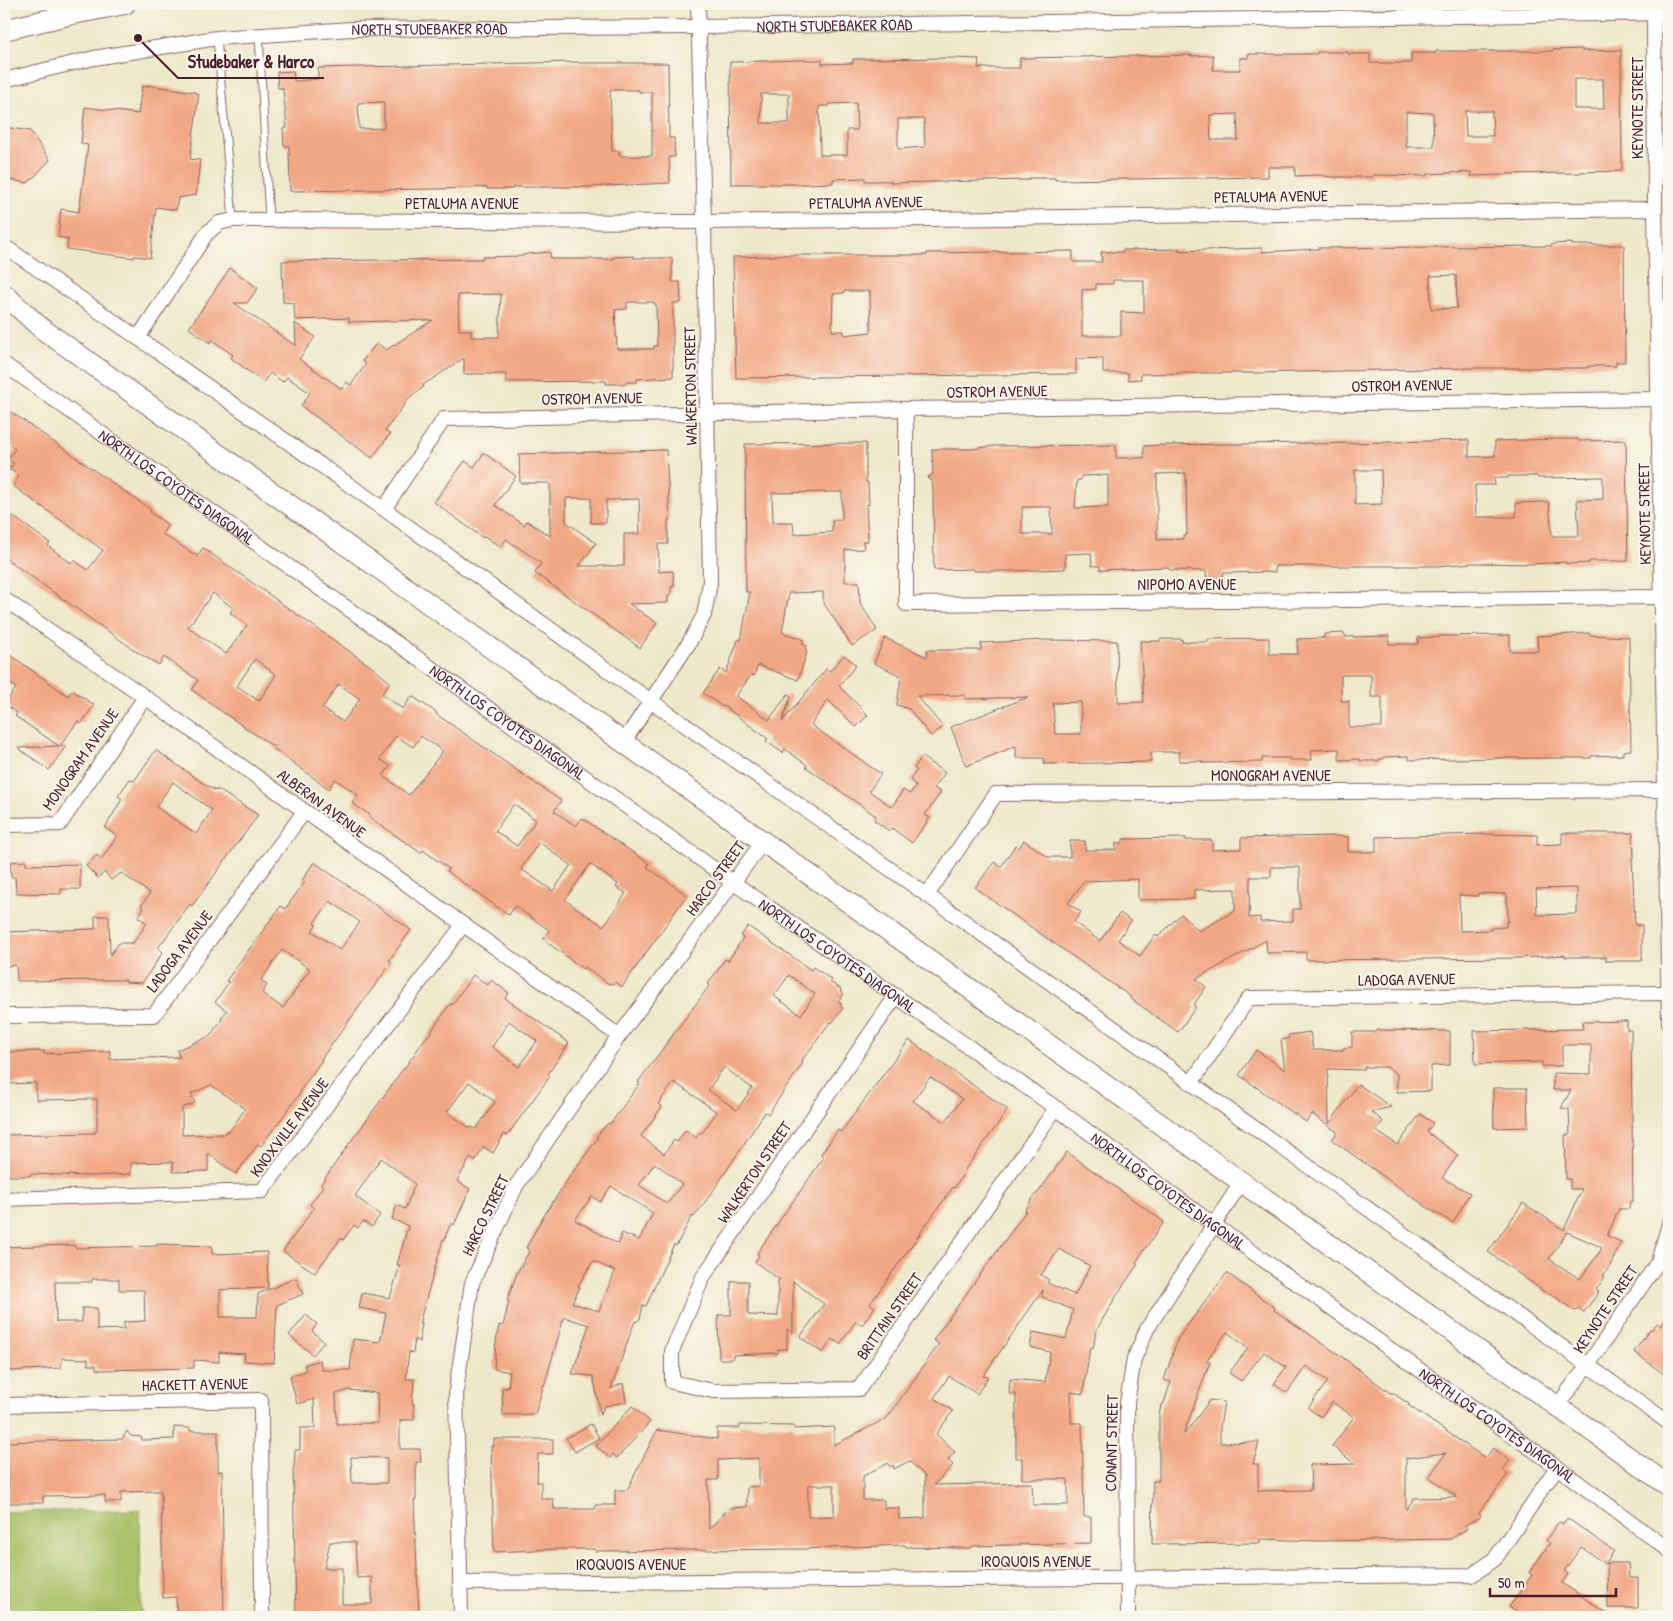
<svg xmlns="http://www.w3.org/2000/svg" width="1673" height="1621" font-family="'Patrick Hand',sans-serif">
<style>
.green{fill:#a8c167;stroke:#797049}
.building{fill:#f2a885;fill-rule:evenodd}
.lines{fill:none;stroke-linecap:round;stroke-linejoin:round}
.lane-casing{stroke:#846563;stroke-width:9}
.street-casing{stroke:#846563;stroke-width:16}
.secondary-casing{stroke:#846563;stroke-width:22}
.lane{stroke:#fff;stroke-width:7}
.street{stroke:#fff;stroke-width:14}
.secondary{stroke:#fff;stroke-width:20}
.labels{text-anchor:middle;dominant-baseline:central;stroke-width:4;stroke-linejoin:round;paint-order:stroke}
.street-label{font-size:16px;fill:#4a1f2b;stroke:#fbf7ec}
.leader{fill:none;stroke:#4a1f2b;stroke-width:2}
.callout-dot{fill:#4a1f2b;stroke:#fbf7ec;stroke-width:2}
.callout-label{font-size:18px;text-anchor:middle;font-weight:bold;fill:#4a1f2b;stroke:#fbf7ec;stroke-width:4;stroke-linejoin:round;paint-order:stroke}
</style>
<rect width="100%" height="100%" fill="#fbf7ec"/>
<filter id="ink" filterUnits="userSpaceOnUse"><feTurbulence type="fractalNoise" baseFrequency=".02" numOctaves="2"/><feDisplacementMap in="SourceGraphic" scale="10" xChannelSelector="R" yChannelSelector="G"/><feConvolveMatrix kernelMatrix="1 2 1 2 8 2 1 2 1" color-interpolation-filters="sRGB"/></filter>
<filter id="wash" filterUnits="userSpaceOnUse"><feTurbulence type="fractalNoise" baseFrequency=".0096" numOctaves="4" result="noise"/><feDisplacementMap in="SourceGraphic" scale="20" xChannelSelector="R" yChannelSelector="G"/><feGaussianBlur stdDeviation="1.12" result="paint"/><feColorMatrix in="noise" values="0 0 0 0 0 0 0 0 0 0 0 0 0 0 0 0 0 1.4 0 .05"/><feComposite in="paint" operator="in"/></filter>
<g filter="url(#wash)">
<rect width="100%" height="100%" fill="#efe8cb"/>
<path class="green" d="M140 1510 141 1617H4V1512Z"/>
<g id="blocks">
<path class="building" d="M1582 49V51L1621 50 1622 171 1580 172V173L1504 174V175L1471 176V172L1427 174V176L1373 175V177H1331L1320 175 1295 176V167H1268V177L1055 180V178H1029L1028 180 891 183V181H865V178L833 179V183L804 184H731L730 62 805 60H822V64L853 63V59L953 58 979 59 978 68H1020V58L1191 55V56L1213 55V70H1240V58H1248V54H1317V52H1348V54H1370V63H1411V53H1436V51H1553V50ZM1574 79H1603L1604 109H1574ZM761 94H789V123H761ZM856 103 857 130H847V155H820L819 106H829V104ZM1465 111H1492L1493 136H1466ZM1406 112 1433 113 1434 147H1406ZM1237 114 1238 140H1211L1210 115ZM898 119H924L925 147 898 149Z
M577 62 580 63H668L669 138H674L675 157H669L670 183 586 187H513V189H487V187L438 189 290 191 289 146H284L283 128H287L283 88H278L277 72 293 71 294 81 318 79V68ZM610 90H639V92H652V156H619V151H612ZM384 102V128L359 129 358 103Z
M147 85 195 92V93L199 94 190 159 200 160 196 195 178 198 176 210 156 207 150 258 134 256V258L67 249 68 239 58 237 61 209 79 212 88 145 81 144 85 107 138 114 142 86 147 87Z
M4 127 30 131 50 160 28 183 4 179Z
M1572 243V245H1624L1625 362H1616V366H1588V368H1470L1256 373H1196L1141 374V379L1128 380V373H1103V358L1076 359V374L736 378 733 257 775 256V255H927V253L1073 251V262H1102L1101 252H1123V250L1180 249V251L1262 248V252L1318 249V248L1552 246V244ZM1456 275 1457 308 1431 309 1430 276ZM1113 280H1144V313L1121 312V336H1082V290L1096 289V284H1113ZM844 291H870L871 332 844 335V331H832L833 294 844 293Z
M550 252V257L553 259H613V257L634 256V258H672V282H680L681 303H673V377L637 379V382H626V384H606V381L506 382V374H464V358L423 385 424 387 410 397 385 431 390 434 372 458 301 406 310 393 287 377 283 382 270 373 263 382 231 358 233 355 212 340 210 343 189 328 230 268 258 288 247 303H234L296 346 295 323 315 337 299 359 342 389 346 382 351 385 366 364 362 361 377 343 386 350 433 320 349 322V318L295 320 294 303 283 302 282 261 482 259V257L523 256V255L527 254ZM501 294 499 337H471V330H459L458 295ZM627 302H654V304H656L657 346H654V349H617L615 310 627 309Z
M4 407 151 510 150 512 168 525 162 534 197 556 203 548 373 668 390 682 382 694 403 709 412 696 437 713 436 714 561 801 554 811 576 826 582 818 647 862 649 864 647 867 687 895 622 987 615 982 613 984 610 983 609 984 585 967 583 969 543 939 549 930 515 906 509 915 466 885 447 871 449 869 423 850 421 853 369 817 370 815 352 803 358 795 335 779 329 789 273 748 274 747 212 705V704L192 690 198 680 164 657 159 665 137 652 4 557V525L11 515 50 543 48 546 71 563 74 560 88 570 103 550 13 486 19 476 9 469 14 463 8 459 15 449 4 440ZM213 593 233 608 230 613 247 625 226 654 188 627ZM255 659 276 675 259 701 237 686ZM339 684 360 699 343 722 322 708ZM396 736 413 747 421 736 443 751 409 795 383 776 390 766 380 759ZM514 804 536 820 517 846 495 831ZM539 842 571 865 553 891 521 869ZM590 864 618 884 616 887 626 893 612 915 603 926 565 900Z
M1556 439H1578V441L1626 440 1628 561H1589V563L1566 564V562L1533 564 1473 563 1437 566H1275V572L1223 573V583L1207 584 1206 571 1171 570 1167 567 1100 570V566H1092L1091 553 1065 554V569L1014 571H974V569L934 570 933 491 932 482 927 478 933 474 932 449H972L994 446 1116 445V458H1144V446L1165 445 1312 443V444L1469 440V457L1495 456V441ZM1355 470H1381L1382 504 1355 505ZM1186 473 1187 535H1183V539L1157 540V474ZM1108 475V507L1075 508 1077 480H1081V476ZM1508 476H1537L1538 478 1603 477V499L1577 500 1579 536H1552L1549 502 1516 503V517H1476L1475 485H1495L1494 478H1508ZM1022 507H1051L1052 534H1022Z
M866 443V482H868L869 505H866L868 541H863L864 549 845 550V582H859L860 603 877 630 852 646 823 602V592L789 593 782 632 804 640 803 644 807 646 805 651 807 652 798 680 758 665 754 676 751 675 736 696 769 720 788 694 791 696 782 722 827 668 830 671 844 655 856 665 839 686 868 715 856 727 828 700 811 725 881 774 869 791 892 807 903 790 910 794 916 786 910 780 917 770 914 768 922 757 945 773 934 788 941 792 925 815 930 818 912 843 892 828 889 831 874 820 876 816 806 767 807 765 785 749 783 753 766 741 768 739 724 706 723 707 703 693 720 669 726 673 738 640H741L750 592H746L745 444ZM842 492V520H832V532L794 534 793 522H773L772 493Z
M666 450 670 520H668V544H658L659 572 673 571 674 587H671V595H668V603L629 604 657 623 640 648 535 573 541 563 506 539 501 547 484 536 483 538 434 502 465 461 474 467 484 453 516 476 495 505 524 525 527 521 550 536V483H520L519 454ZM566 498H591V523H606V500L639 499 640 534H624V566H579L596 543 566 522Z
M1344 633 1346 637 1389 636V644H1418V638L1440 637V636L1510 635V651H1538L1537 636 1589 633V635L1629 637 1631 750 1623 751V755L1591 756V758H1500L1409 760V756L1383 757V759H1379V761H1360V759L1339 760V749L1311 750 1312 760H1290V758H1262V762L1202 763V761H1179V752H1151V762L1044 764V758H1016V746L966 766 951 727 1028 697 965 699V695L917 696 943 727 931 736 909 709 897 705 901 676 874 663 885 638 927 657V650H981V643L1046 640 1117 641 1118 703 1144 702 1140 641H1160V639H1182V642H1208V639L1269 638V654H1298L1297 639 1324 638V634ZM1341 675H1371V697H1382V727H1349V701H1341ZM1081 702V734H1055L1053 703Z
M9 654 68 696 72 690 94 705 81 724 78 721 60 746H66L49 770 18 748 59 746 15 716 17 713 5 704 16 688 4 679V662Z
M156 750 204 784 216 791 217 789 258 815 192 906 190 904 158 948 163 952 142 983 126 982V980H112L17 981 16 965 7 966V963L4 964V932L95 929V916H109L110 955 119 943H133L147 923 138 917 144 908 141 906 150 893 121 873 111 880 105 872 98 878 86 866 97 855 101 860 117 836 105 828 122 799 118 796 130 779 134 781ZM173 782 212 810 196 834 156 807Z
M1562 833H1633L1634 858H1632L1635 925H1642V961H1606V957H1565V955L1519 958 1306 960V952L1267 953 1266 940 1196 979 1206 987 1193 1006 1196 1007 1178 1032 1130 998 1131 997 975 888 994 862 1001 867 1014 847 1016 845 1019 848 1024 840 1048 857H1070V841H1085V850H1116V843H1123V839L1186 838V840H1212V850L1241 849V838L1337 836 1348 837V852H1376V837L1481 834 1537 835V845L1562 844ZM1271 867H1300V909H1293V921L1260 922V917L1249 918 1250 877H1271ZM1138 879V900L1194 899V890L1235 889V911L1199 931 1181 914 1158 937 1156 935 1153 938 1140 956 1118 940 1131 921 1120 913 1100 941 1074 922 1081 912 1068 903 1084 881ZM1577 888V914L1537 915 1536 889ZM1478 893 1507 894 1508 922H1506V927L1491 928V930L1460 931 1459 895 1478 896Z
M26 861V865L80 864V889H61V894L16 893 15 877H11L10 862Z
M314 862 411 930 389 960 392 962 321 1059 322 1060 300 1091 301 1092 261 1146 258 1144 236 1174 208 1153V1171L173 1172V1162L131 1163V1174L90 1176 30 1174V1176H4V1135L95 1133V1131H97V1099L36 1100V1083L4 1084V1052L44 1051V1054L110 1051V1059L180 1057 177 1050 210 1036 222 1019 221 1018 227 1011 215 1002 229 982 226 981 281 906 285 909 305 882 302 880ZM330 901 360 922 340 950 312 931 316 925 314 923ZM282 950 310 969 283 1008 262 993 267 985 261 980ZM211 1085 245 1109 229 1132 226 1131 224 1134 182 1135V1108L195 1103 191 1094Z
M748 926 811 970 813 967 832 980 830 982 841 989 840 991 844 994 838 1001 842 1004 840 1006 843 1008 832 1023 830 1022 801 1062 803 1063 768 1114 765 1112 715 1188 694 1217 692 1216 676 1246 674 1244 646 1306 643 1305 640 1319 634 1323 611 1389 623 1383 626 1402 604 1406 601 1415 593 1376 572 1374 589 1325 564 1317 544 1386H542V1391L535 1414 503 1415 502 1388H508L510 1372 494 1369 496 1342 499 1325 503 1326 509 1301 507 1300 517 1273 530 1250 526 1248 540 1222 568 1179 598 1138 596 1137 607 1124 611 1123 640 1083 638 1082 710 985 708 984 725 959 728 961 743 938 741 936ZM789 975 815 994 801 1015 774 996ZM724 1067 752 1088 737 1110 708 1090ZM674 1082 717 1112 702 1133 700 1132 696 1138 686 1130 677 1142 674 1140 664 1154 641 1136 662 1107 658 1104ZM655 1163 682 1184 667 1204 639 1185ZM611 1186 653 1213 639 1240 622 1233 618 1244 575 1220 592 1196 600 1202ZM593 1261 615 1271 599 1311 572 1303 580 1287 578 1286Z
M473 975 488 985 491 980 509 993 505 998 569 1043 548 1074 550 1076 507 1136 504 1134 493 1153 484 1147 475 1161 470 1158 457 1181 470 1189 454 1225 451 1223 444 1240 443 1239 419 1324H422L419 1342 415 1339 413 1353 409 1352 406 1379H414L412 1404H414V1420H400V1449H420L421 1462H416V1500H414L419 1617H296L293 1468H294L295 1450H300V1428H315L314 1399 297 1404 290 1376 306 1371 304 1365 320 1360 322 1370H350L353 1339 380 1342 386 1313 359 1308 362 1293 390 1298 400 1265H397L408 1226 392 1219 397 1205 405 1209 415 1184 381 1158 355 1196 380 1215 372 1227 363 1221 358 1228 354 1225 343 1240 341 1238 315 1273 283 1251 314 1208 310 1205 323 1186 321 1184 358 1131H359L403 1069H404L427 1036H428L450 1004 452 1005ZM509 1021 537 1041 519 1067 492 1047ZM469 1082 495 1102 476 1129 471 1127 470 1128 447 1112ZM349 1390 377 1393 378 1423 337 1424 336 1394ZM351 1457 387 1458V1483H352ZM330 1542H355L357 1578 372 1577V1604H342V1568H324Z
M1627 1021V1030H1631L1633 1201H1630L1629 1209H1619L1607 1236 1621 1242 1610 1266 1603 1275 1605 1276 1596 1290 1599 1292 1584 1312 1578 1308 1576 1311 1572 1309 1550 1293 1549 1295 1488 1252 1523 1203 1564 1230 1582 1189H1570V1179H1566L1565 1135H1570L1569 1109 1561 1108 1571 1090H1553V1073L1591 1074V1045H1562V1066H1542V1062L1475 1064 1474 1031 1583 1029 1582 1022ZM1567 1232 1601 1247V1250L1580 1279 1549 1259Z
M1377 1030 1450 1031V1065L1431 1066V1091L1397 1092V1074L1387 1067H1364V1070L1328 1069 1329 1124 1358 1084 1391 1107 1371 1112 1383 1121 1376 1131 1398 1145 1420 1114 1433 1123 1427 1132 1458 1155 1442 1178 1470 1193 1453 1223 1431 1210 1332 1140 1337 1132 1312 1114 1306 1122 1239 1075 1256 1050 1285 1070 1281 1040 1289 1038 1288 1035 1310 1032 1313 1050H1343V1048L1352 1047V1032H1375Z
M909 1040 1008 1110 964 1171 965 1172 954 1188 953 1187 870 1304 875 1307 862 1325 856 1321 840 1344 832 1339 823 1353 800 1337 824 1304 793 1281V1333L787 1329V1349H778V1353L733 1355V1359H719L718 1315H731V1281H748V1315L778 1316V1280H780L755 1262 759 1256 757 1253 824 1157 821 1154 838 1130 841 1132ZM930 1077 962 1099 945 1122 913 1101Z
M1493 1088H1527L1528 1127 1494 1128Z
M1067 1152 1164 1222 1136 1262 1138 1264 1118 1293 1097 1329 1093 1348 1090 1347 1083 1394 1071 1392V1423H1082L1084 1517H1091V1543L972 1546V1548H962L906 1547 905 1545 803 1549 595 1551V1549H556L494 1552 491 1446H494V1439H553V1454H538L537 1482H541V1499H553L554 1509H595V1505H615V1490H627L657 1430 717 1439V1428H740V1425L794 1426V1429L834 1427V1445L887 1418 939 1344 933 1340 1026 1211 1025 1210 1035 1195H1036L1043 1186ZM1059 1249 1090 1266 1075 1295 1047 1283 1049 1280 1041 1275ZM1043 1290 1042 1297 1073 1310 1066 1339 1033 1332 1030 1347 1050 1352 1045 1382 1010 1379 1009 1394H1016V1458H1022V1479H1068V1505H1033L1032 1483 934 1485 953 1465 948 1460 955 1452 936 1434 953 1411 934 1398 949 1376 977 1394 988 1377 983 1376ZM759 1458V1486L747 1487V1507L729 1508 709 1529 708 1480H718V1460ZM909 1461 925 1476V1518L899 1519V1508H884V1500H863V1476L888 1463 890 1467 893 1465 894 1469ZM808 1485H834V1516L808 1517Z
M157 1244 212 1246V1254L267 1252 268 1288 220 1290V1317H257L258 1294 296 1278 303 1294 277 1305 274 1363 244 1361 245 1354 219 1352V1362L194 1360V1368L100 1370 96 1369V1365H88V1359L62 1358 61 1368 10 1371 9 1326H4V1309H5L4 1247 73 1245 75 1246V1248L157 1246ZM92 1279H119V1290H144L145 1321 124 1322V1329L97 1330V1308H82V1322H56L55 1282H92Z
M1227 1273 1275 1308 1274 1310 1341 1356 1390 1393H1393L1409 1404 1408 1405 1482 1456 1486 1458 1493 1448 1510 1460 1503 1470 1508 1474 1479 1513 1481 1516 1465 1525 1467 1529 1450 1539 1318 1541 1260 1539V1543L1152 1544 1153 1481H1159V1416L1161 1405H1163L1171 1382 1164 1380 1178 1338ZM1227 1332 1248 1348 1229 1373 1241 1381 1264 1352 1286 1367 1274 1384 1287 1393 1306 1366 1328 1381 1308 1408 1321 1417 1332 1402 1354 1417 1332 1446 1355 1464 1310 1465 1311 1490 1258 1491V1464H1253L1259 1442 1220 1443V1426L1224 1402 1210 1400 1185 1434 1184 1433 1210 1362 1206 1361ZM1446 1453 1429 1477 1457 1497 1414 1498 1406 1510V1458Z
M306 1315 317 1324 312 1331 324 1342 313 1355 289 1335Z
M1669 1315V1378L1634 1352 1650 1329 1652 1330 1657 1323 1661 1326Z
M632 1406 650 1422 617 1458 613 1454 610 1458 596 1446Z
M591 1424 599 1438 575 1452 566 1438Z
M174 1427 190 1428V1431H218V1472L222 1471 224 1617H177L176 1597 163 1598 161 1491 121 1492V1502H105V1495L43 1496V1503H4V1486H8L7 1442 122 1439 127 1431 131 1436 141 1437 142 1440 174 1439Z
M1567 1518 1614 1551 1605 1564 1581 1547 1564 1571 1568 1574 1562 1583 1612 1617H1524L1509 1607 1532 1575 1529 1573 1550 1543 1546 1540 1557 1524 1560 1522 1563 1524Z
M1607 1563H1628L1629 1578H1638V1608H1608Z"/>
</g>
</g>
<g filter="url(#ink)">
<use href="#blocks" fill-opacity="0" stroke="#846563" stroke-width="1"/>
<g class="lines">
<g class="lane-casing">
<path id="lane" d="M259 35 269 220
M217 38 233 220"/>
</g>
<g class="street-casing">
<g id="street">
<path d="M1654 6 1655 209 1669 1023"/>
<path id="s1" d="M4 80 94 58 217 38 352 29 699 27 1669 13"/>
<path d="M4 246 138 338 384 509 631 687 927 895 1669 1423"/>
<path d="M138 338 207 233 219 223 233 220 704 222 1655 209"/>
<path id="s2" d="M4 364 734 883 1056 1108 1214 1225 1546 1459 1669 1550"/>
<path d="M906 409V604L1663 597"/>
<path d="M384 509 444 419 906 409 1659 399"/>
<path d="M4 599 145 697 619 1036"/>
<path d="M623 743 689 643 704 615 710 583 704 222 698 4"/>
<path d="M4 825 60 824 145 697"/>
<path d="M927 895 996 794 1669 790"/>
<path d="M896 996 703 1277 672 1351V1382L713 1391 859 1389 1056 1108"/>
<path d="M4 1016 154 1015 304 812"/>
<path d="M1191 1083 1249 998 1669 993"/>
<path d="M4 1199 262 1191 463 925"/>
<path d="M4 1405 261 1400 262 1617"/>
<path d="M1557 1406 1588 1365 1658 1262 1669 1224"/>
<path d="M461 1583 1472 1575 1495 1559 1557 1467"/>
<path d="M461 1617 456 1391 472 1283 516 1186 619 1036 763 842"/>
<path d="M1128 1617 1127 1403 1134 1359 1147 1329 1242 1181"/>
</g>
</g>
<g class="secondary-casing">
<path id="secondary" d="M4 30 68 15 125 4
M4 294 41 328 1669 1486"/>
</g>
<use href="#lane" class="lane"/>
<use href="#street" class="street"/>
<use href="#secondary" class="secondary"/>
</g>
</g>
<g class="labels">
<g class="street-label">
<text stroke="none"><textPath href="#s1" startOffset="835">NORTH STUDEBAKER ROAD</textPath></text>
<text stroke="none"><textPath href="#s1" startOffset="430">NORTH STUDEBAKER ROAD</textPath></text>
<text transform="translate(1637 108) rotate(-90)">KEYNOTE STREET</text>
<text transform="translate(1271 196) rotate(-1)">PETALUMA AVENUE</text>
<text transform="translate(866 202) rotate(-1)">PETALUMA AVENUE</text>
<text x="462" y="203">PETALUMA AVENUE</text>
<text transform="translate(1402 385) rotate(-1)">OSTROM AVENUE</text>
<text transform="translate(690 386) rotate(-91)">WALKERTON STREET</text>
<text transform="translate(997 391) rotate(-1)">OSTROM AVENUE</text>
<text transform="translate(592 398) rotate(-1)">OSTROM AVENUE</text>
<text stroke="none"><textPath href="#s2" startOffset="212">NORTH LOS COYOTES DIAGONAL</textPath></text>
<text transform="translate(1644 514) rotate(-91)">KEYNOTE STREET</text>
<text x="1187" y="584">NIPOMO AVENUE</text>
<text stroke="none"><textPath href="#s2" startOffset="618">NORTH LOS COYOTES DIAGONAL</textPath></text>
<text transform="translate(80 759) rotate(-55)">MONOGRAM AVENUE</text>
<text x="1271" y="775">MONOGRAM AVENUE</text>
<text transform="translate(322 803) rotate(36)">ALBERAN AVENUE</text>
<text transform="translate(715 878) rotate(-54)">HARCO STREET</text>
<text transform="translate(179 951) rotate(-53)">LADOGA AVENUE</text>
<text stroke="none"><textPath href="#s2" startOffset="1022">NORTH LOS COYOTES DIAGONAL</textPath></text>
<text transform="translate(1407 979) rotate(-1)">LADOGA AVENUE</text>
<text transform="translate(289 1127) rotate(-53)">KNOXVILLE AVENUE</text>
<text transform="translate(754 1172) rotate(-56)">WALKERTON STREET</text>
<text stroke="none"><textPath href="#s2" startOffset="1428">NORTH LOS COYOTES DIAGONAL</textPath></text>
<text transform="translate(485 1215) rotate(-64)">HARCO STREET</text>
<text transform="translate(1605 1309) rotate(-56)">KEYNOTE STREET</text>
<text transform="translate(889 1316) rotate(-55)">BRITTAIN STREET</text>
<text transform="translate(195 1384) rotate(-1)">HACKETT AVENUE</text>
<text stroke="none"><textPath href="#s2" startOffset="1832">NORTH LOS COYOTES DIAGONAL</textPath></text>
<text transform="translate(1111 1443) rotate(-89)">CONANT STREET</text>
<text x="1036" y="1561">IROQUOIS AVENUE</text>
<text x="631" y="1564">IROQUOIS AVENUE</text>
</g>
</g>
<path class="leader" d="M138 38L178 78H324"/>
<circle class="callout-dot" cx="138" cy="38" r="5"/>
<g class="callout-label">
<text x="251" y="68">Studebaker &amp; Harco</text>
</g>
<rect width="1673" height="1621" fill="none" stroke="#fbf7ec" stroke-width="20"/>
<path d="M1490 1588v8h126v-8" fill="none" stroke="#4a1f2b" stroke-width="2.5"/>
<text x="1498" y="1588" font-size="15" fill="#4a1f2b" stroke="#fbf7ec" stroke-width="4" paint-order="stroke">50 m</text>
</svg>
